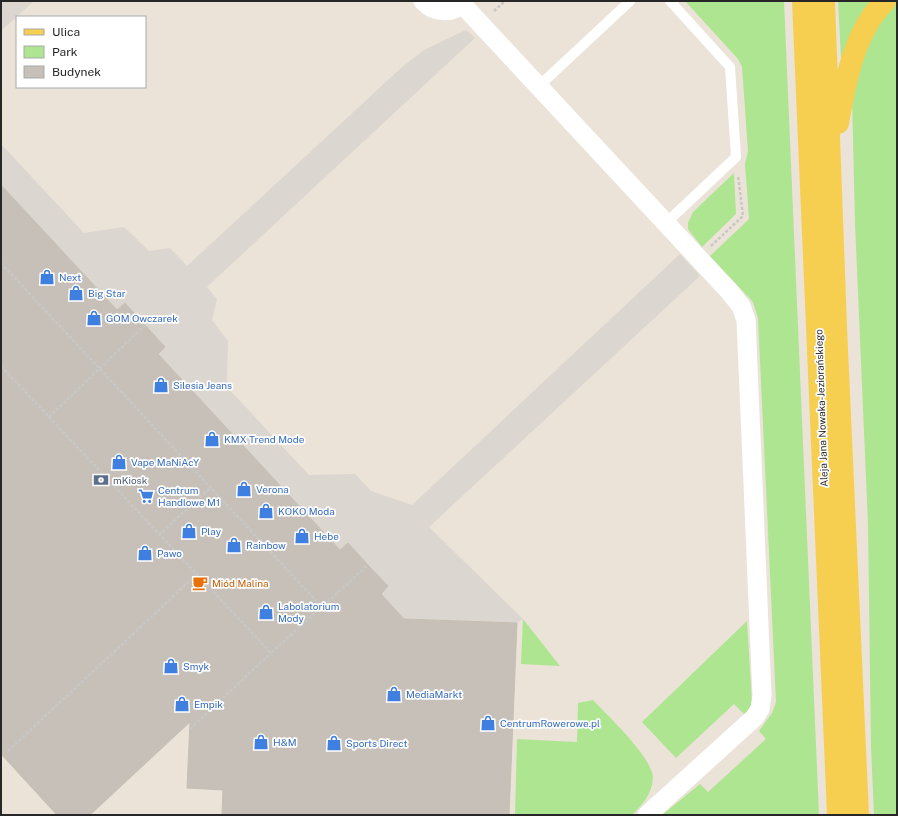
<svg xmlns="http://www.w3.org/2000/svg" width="898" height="816" font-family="'Public Sans',sans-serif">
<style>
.green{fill:#aee590}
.plaza{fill:#dbd6cf}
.building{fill:#c6c0b8;stroke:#c6bfb2}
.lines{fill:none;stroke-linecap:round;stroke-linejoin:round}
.path{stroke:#c7c7c7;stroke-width:2.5;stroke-dasharray:3 2;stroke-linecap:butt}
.lane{stroke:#fff;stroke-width:10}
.street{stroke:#fff;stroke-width:19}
.primary{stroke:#f7cf50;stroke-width:22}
.labels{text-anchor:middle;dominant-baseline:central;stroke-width:3.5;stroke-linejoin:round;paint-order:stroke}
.shop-label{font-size:10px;fill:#366cbe;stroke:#fff;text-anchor:start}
.street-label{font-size:10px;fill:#272727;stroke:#fff}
.service-label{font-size:10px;fill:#4e5e75;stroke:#fff;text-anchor:start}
.food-label{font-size:10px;fill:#c56008;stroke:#fff;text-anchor:start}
</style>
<rect width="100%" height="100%" fill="#ebe3d8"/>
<path class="green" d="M685 1H784L819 815H662L700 784 708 792 766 739 759 731 772 713 776 702 758 318 753 302 710 256 749 219 745 164 748 151 742 67 738 59Z
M838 1H873L853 31 841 59Z
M897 1V815H874L871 747 868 524 855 223 852 99 860 64 872 33Z
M734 173 736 214 702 247 688 229V223L693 212Z
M523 619 560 666 521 664Z
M747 621 752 703 745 715 734 704 676 758 642 722Z
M593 700C607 715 653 758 653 778 652 794 643 804 632 815H515L517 739 577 742 578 703Z"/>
<path class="plaza" d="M1 1H34L1 31Z
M466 30 475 38 207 287 217 299 212 320 228 341 227 387 309 475 355 474 371 491 412 505 680 254 700 276 429 527 523 619 517 623 404 619 381 594 388 586 368 565 348 543 340 550 158 354 165 347 125 303 117 310 1 185V144L84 233 124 227 149 251 170 248 187 266 402 67 424 50Z"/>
<path class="building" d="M1 185 117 310 125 303 165 347 158 354 340 550 348 543 368 565 388 586 381 594 404 619 517 623 509 815H222L223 790 187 788 190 722 90 815H57L1 754Z"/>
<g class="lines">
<path class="path" d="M494 11 505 1
M711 246 743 216 738 175
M1 263 322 607
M1 366 271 653 368 565
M49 417 145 325
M159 535 211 487
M190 729 271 653
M8 751 196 575"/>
<path class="lane" d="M539 86 630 1
M666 223 736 157 730 67 670 1"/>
<path class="street" d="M423 1C434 13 454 15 464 1
M462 4 729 291 741 306 746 320 762 695 760 709 755 717 647 815"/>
<path class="primary" d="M803 1 838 815
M824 1 836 327 858 815
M838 123C845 83 854 31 885 1"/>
</g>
<defs>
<g id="shop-bare" transform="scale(1.2)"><path d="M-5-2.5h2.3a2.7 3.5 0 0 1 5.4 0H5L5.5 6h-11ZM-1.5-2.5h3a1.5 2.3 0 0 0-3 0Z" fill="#3f7fe0" stroke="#fff" stroke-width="2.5" paint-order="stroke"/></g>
<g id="bank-bare" transform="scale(1.2)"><path d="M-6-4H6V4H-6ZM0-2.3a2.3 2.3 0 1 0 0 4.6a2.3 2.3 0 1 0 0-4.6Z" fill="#5c6f8a" stroke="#fff" stroke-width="2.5" paint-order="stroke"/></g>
<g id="supermarket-bare" transform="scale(1.2)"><path d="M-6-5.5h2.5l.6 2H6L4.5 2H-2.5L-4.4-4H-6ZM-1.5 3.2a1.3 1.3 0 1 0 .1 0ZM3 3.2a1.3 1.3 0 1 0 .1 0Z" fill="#3f7fe0" stroke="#fff" stroke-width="2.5" paint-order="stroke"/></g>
<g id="cafe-bare" transform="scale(1.2)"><path d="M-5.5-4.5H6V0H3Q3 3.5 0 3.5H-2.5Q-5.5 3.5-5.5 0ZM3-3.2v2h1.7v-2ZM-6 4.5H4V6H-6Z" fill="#e8710a" stroke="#fff" stroke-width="2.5" paint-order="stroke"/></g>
</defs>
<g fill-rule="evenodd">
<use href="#shop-bare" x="47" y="277"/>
<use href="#shop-bare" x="76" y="293"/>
<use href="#shop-bare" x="94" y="318"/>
<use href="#shop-bare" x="161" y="385"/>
<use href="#shop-bare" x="212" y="439"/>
<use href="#shop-bare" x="119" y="462"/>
<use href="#bank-bare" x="101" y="480"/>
<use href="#shop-bare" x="244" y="489"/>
<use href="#supermarket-bare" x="146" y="496"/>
<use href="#shop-bare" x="266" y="511"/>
<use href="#shop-bare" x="189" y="531"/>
<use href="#shop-bare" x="302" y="536"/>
<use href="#shop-bare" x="234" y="545"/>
<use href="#shop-bare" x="145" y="553"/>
<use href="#cafe-bare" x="200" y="583"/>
<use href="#shop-bare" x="266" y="612"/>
<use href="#shop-bare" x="171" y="666"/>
<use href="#shop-bare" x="394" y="694"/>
<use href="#shop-bare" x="182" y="704"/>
<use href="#shop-bare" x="488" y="723"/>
<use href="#shop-bare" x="261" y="742"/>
<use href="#shop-bare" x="334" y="743"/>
</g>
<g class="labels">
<g class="shop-label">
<text x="59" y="277">Next</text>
<text x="88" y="293">Big Star</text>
<text x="106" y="318">GOM Owczarek</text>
<text x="173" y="385">Silesia Jeans</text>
<text x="224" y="439">KMX Trend Mode</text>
<text x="131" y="462">Vape MaNiAcY</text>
<text x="256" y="489">Verona</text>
<text x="158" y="490">Centrum<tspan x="158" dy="12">Handlowe M1</tspan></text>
<text x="278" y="511">KOKO Moda</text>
<text x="201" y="531">Play</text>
<text x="314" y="536">Hebe</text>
<text x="246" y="545">Rainbow</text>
<text x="157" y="553">Pawo</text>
<text x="278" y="606">Labolatorium<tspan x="278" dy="12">Mody</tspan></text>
<text x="183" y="666">Smyk</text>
<text x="406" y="694">MediaMarkt</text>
<text x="194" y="704">Empik</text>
<text x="500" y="723">CentrumRowerowe.pl</text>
<text x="273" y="742">H&amp;M</text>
<text x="346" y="743">Sports Direct</text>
</g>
<g class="street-label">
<text transform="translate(821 408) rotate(-92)">Aleja Jana Nowaka-Jeziorańskiego</text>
</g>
<g class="service-label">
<text x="113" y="480">mKiosk</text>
</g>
<g class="food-label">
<text x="212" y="583">Miód Malina</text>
</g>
</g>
<rect width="898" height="816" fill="none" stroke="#272727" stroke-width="4"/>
<rect x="16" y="16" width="130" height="72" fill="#ffffff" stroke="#a9a9a9"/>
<rect x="24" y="29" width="20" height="6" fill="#f7cf50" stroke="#a9a9a9"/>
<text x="52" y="36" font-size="12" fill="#272727">Ulica</text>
<rect x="24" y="46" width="20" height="12" fill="#aee590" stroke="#a9a9a9"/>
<text x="52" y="56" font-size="12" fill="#272727">Park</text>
<rect x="24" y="66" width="20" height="12" fill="#c6c0b8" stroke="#a9a9a9"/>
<text x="52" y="76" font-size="12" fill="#272727">Budynek</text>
</svg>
